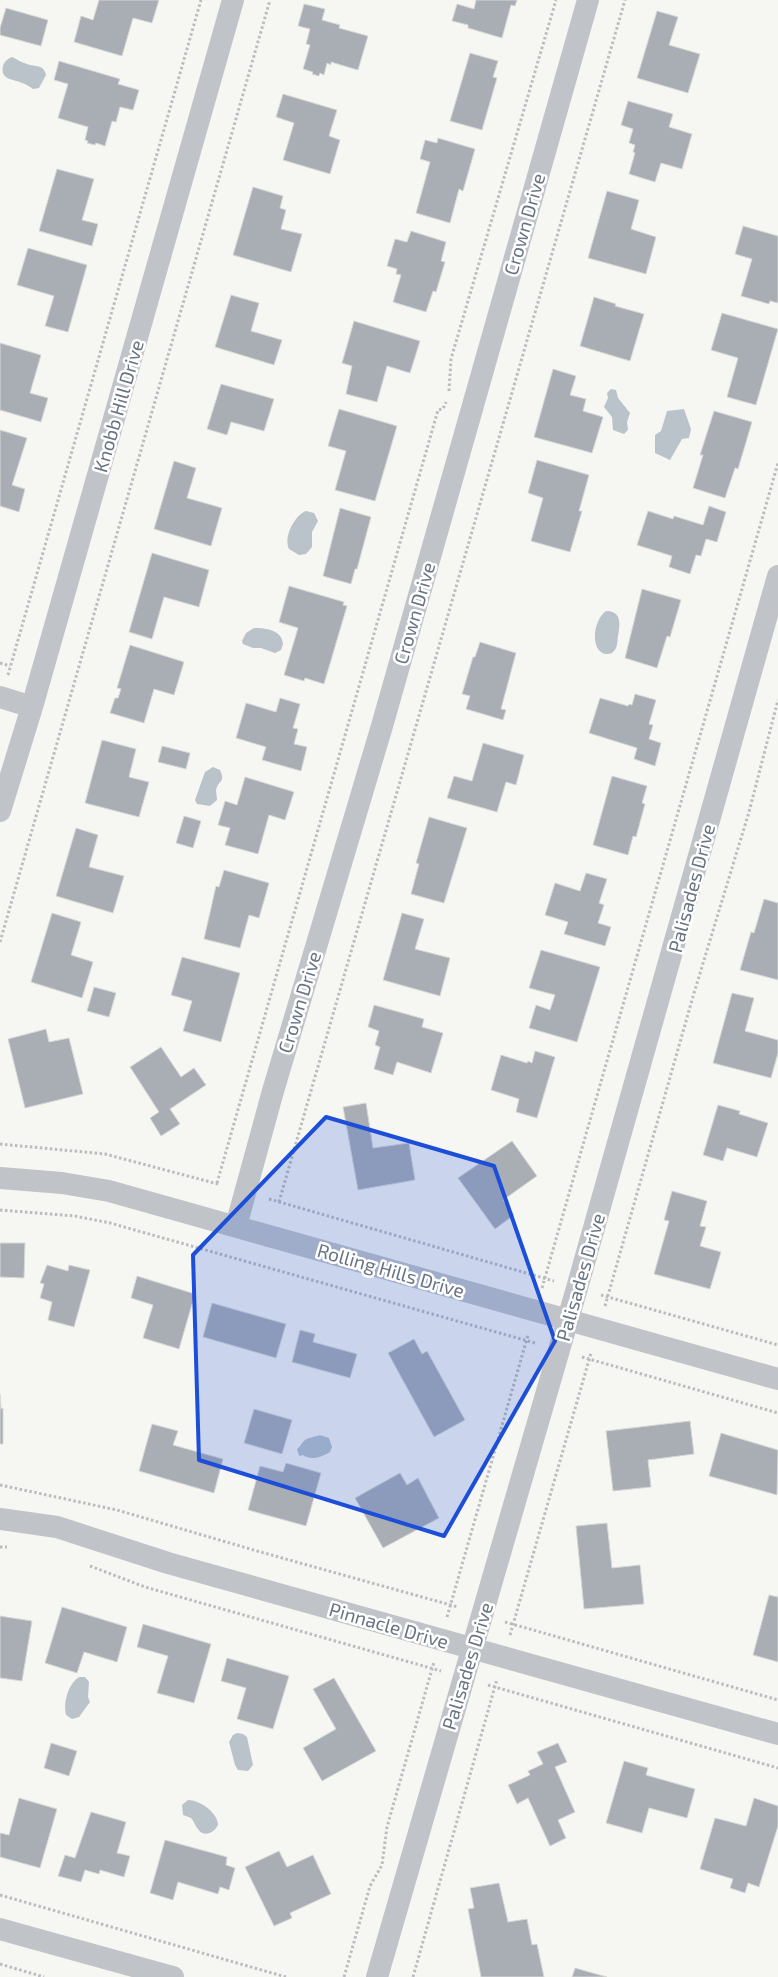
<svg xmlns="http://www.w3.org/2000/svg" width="778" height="1977" font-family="'Exo 2',sans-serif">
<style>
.water{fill:#bac3c9}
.building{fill:#a8aeb4;stroke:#d8d8d6}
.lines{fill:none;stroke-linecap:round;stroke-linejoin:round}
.path{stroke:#babcbf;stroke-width:3;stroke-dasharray:2.5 2.5;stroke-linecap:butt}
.street{stroke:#c0c3c7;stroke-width:22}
.marked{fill:#1d4ed8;fill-opacity:0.2;stroke:#1d4ed8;stroke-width:4;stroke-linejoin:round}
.labels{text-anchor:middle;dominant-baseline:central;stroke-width:5;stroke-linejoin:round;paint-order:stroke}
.street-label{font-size:19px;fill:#687482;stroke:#fff}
</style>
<rect width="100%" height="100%" fill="#f6f6f3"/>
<path class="water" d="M12 57C17 59 22 63 27 64 35 67 44 64 46 75L39 88 33 89C30 87 26 84 22 83 13 79 0 80 3 66 5 61 7 59 12 57Z
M611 389 616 390 618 398 630 413 627 422 628 430 624 434 613 430 612 417 604 407 608 398 607 393Z
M684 409 691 429 689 438 682 439 670 460 655 453V435L661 431 667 411Z
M306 511 314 513 318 521 312 532V547L306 554 299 555 289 549C283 537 295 515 306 511Z
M606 611C622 611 620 624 618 636 617 641 618 648 613 652 611 654 609 654 605 654 589 649 594 619 606 611Z
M254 628C266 628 282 630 283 644L281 650 275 653 261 648H253L243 644 242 641 246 633Z
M213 767 220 770C226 783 218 780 216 790 216 793 217 796 217 800L210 806 197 804 195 800 205 772Z
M320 1435 329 1438 332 1447 330 1452C322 1457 311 1461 303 1455L299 1456 297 1449C301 1446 301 1443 305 1440 309 1437 315 1437 320 1435Z
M79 1677H85L89 1682 88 1697 90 1702 79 1717 72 1719 66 1715C63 1703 68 1684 79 1677Z
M237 1733 243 1734 247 1737 253 1765 248 1771 238 1770 235 1765 229 1742 233 1735Z
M188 1800C200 1800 218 1813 218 1825 214 1833 204 1838 198 1829 195 1826 194 1821 191 1818 189 1817 186 1816 183 1815L182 1805Z"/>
<path class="building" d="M99 0H159L152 23 133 18 122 56 74 42 81 16 93 20Z
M476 0H517L515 6 511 5 502 38 468 28V25L452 21 457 4 474 9Z
M304 4 325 9 322 20 340 25 339 28 368 36 358 70 331 62V65L327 63 324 75 320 73 319 76 312 74 313 72 303 69 310 45 306 44 310 29 298 26Z
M6 8 48 20 41 46 0 35V28Z
M657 11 678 17 669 45 700 54 688 93 637 78Z
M470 53 498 61 493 77 497 78 482 130 450 121Z
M59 61 120 79 118 84 139 90 133 110 120 107 116 122 112 121 105 146 96 143 95 145 87 143 88 141 85 140 88 127 58 118 68 84 54 80Z
M283 94 337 110 329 136 340 140 330 174 283 160 294 123 276 117Z
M628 101 673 114 669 127 692 134 682 169 661 163 655 182 629 174 635 153 633 152 635 145 629 143 633 129 621 125Z
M438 138 475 149 463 191 459 189 450 223 416 213 430 162 420 159 425 140 437 143Z
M57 169 94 179 82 220 98 224 92 246 39 231Z
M253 187 283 196 280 208 286 210 281 229 302 234 291 272 233 255Z
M607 191 639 200 631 229 656 237 646 274 588 258Z
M743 226 778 236V303L770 301 769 304 741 296 752 259 735 254Z
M411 231 446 242 441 261 445 262 436 292 433 291 426 312 393 302 401 275 396 274 397 269 387 266 395 239 407 242Z
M28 248 87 265 68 332 45 326 54 296 17 285Z
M231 295 259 303 251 331 282 340 274 365 215 347Z
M594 297 616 304 615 306 644 314 630 361 580 346Z
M722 313 778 329 756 405 727 397 738 358 711 350Z
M354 321 420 341 410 373 387 366 377 402 346 394 352 366 342 363Z
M0 343 41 355 30 393 48 398 41 422 0 410Z
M553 369 576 376 570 395 586 399 583 411 603 417 592 453 534 437Z
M221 384 274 399 264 431 231 422 227 435 207 429Z
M339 409 397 426 375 501 335 490 346 451 328 446Z
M714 411 752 422 738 469 735 468 725 498 693 488 703 455H700Z
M0 430 27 438 12 485 25 489 19 512 0 506Z
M537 460 589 475 579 511H582L570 552 531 541 543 498 528 493Z
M174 461 196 468 187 498 222 508 211 546 154 529Z
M709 506 726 512 717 542 706 539 701 556 696 555 690 574 669 567 672 556 637 545 648 511 673 519 674 516 703 525Z
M340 508 371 517 357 569H355L351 584 323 576Z
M152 553 209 570 199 607 164 597 152 639 129 632Z
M289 586 344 602 343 605 347 606 324 684 305 678 304 681 284 675 298 628 279 622Z
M642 589 681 600 670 637 667 636 657 668 625 658Z
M480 642 516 653 501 709 506 710 503 720 466 709 470 696 462 694 473 657H475Z
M130 645 184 662 174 695 154 689 144 723 110 713 115 698H118L121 689 117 688Z
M635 694 656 700 649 724 653 725 649 739 661 743 655 766 634 759 637 748 589 733 600 698 628 706 629 704 632 705Z
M280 698 300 704 293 728 298 729 294 744 307 747 301 771 262 760 266 747 236 738 246 703 276 712Z
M102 740 136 749 129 777 149 782 139 817 85 803Z
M483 743 524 755 516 785 506 782 497 812 447 798 454 776 472 781Z
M162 746 190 753 186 769 158 762Z
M612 776 647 786 642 803 645 804 636 837 633 836 628 855 593 845Z
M245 777 294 792 285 820 269 815 258 854 225 845 230 828 218 825 225 801 237 805Z
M184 816 201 821 193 848 176 843Z
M429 817 467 828 444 903 411 894 419 864 416 863Z
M76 828 98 835 89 867 124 876 113 913 56 896Z
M224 870 269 883 259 918 249 915 240 948 204 939 216 886 219 887Z
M586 873 607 879 599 903 604 905 598 923 611 927 605 946 564 934 568 922 545 915 555 883 580 891Z
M764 899 778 903V980L740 970 751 932 754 933Z
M52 913 81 922 71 955 93 962 82 998 31 982Z
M402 913 424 919 415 949 450 958 440 996 383 980Z
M541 950 600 967 577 1042 529 1028 536 1005 550 1010 555 995 529 988Z
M182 957 240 973 221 1042 183 1031 192 1001 171 995Z
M94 987 116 993 109 1017 87 1011Z
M732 993 754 998 745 1031 778 1040V1053L771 1078 713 1063Z
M374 1005 424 1019 422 1027 443 1033 431 1073 397 1062 393 1075 374 1069 380 1047 375 1045 379 1031 368 1027Z
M46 1029 49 1042 69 1038 83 1094 25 1108 8 1039Z
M161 1047 181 1077 194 1068 206 1085 170 1109 180 1124 161 1136 150 1118 159 1112 130 1067Z
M535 1051 555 1057 537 1118 516 1112 519 1099 491 1090 501 1055 527 1063 528 1061 532 1063Z
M366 1103 373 1148 409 1143 415 1180 358 1190 343 1107Z
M718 1105 740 1111 739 1114 768 1123 757 1157 727 1148 723 1161 703 1155Z
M512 1141 537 1176 503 1200 514 1215 495 1229 458 1178Z
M672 1191 707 1201 700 1226 706 1227 700 1246 721 1252 710 1289 654 1274 669 1221 664 1220Z
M0 1243H25L24 1278 0 1277Z
M47 1265 68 1271 69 1265 90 1270 74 1327 48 1320 52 1302 40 1298 44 1284 40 1283Z
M137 1276 195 1294 179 1349 143 1338 153 1305 131 1298Z
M212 1303 286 1324 276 1358 203 1337Z
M300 1330 315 1334 313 1342 357 1354 350 1378 292 1362Z
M414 1339 422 1354 427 1351 465 1420 434 1437 388 1353Z
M0 1394 1 1409 3 1408V1444H0Z
M254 1409 292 1420 282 1454 244 1443Z
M690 1421 694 1454 648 1460 651 1487 613 1491 606 1431Z
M152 1424 178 1431 173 1445 223 1459 214 1493 139 1471Z
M721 1433 778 1450 777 1495 709 1476Z
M286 1463 321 1473 306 1526 248 1510 260 1466 283 1472Z
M400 1473 407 1485 418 1478 439 1518 383 1548 355 1498Z
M607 1523 612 1568 640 1565 644 1604 584 1609 576 1526Z
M769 1595 778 1597V1662L753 1655Z
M62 1607 127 1627 117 1662 84 1652 77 1673 45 1663Z
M0 1616 32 1621 22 1681 0 1678Z
M143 1624 211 1644 194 1703 157 1693 168 1656 137 1647Z
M227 1658 289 1676 273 1729 237 1719 246 1688 221 1681Z
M334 1678 376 1751 322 1781 303 1748 336 1729 313 1689Z
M51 1743 77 1751 69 1776 44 1768Z
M558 1743 567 1762 555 1767 575 1812 558 1820 566 1838 550 1846 528 1798 517 1804 508 1785 530 1775 528 1771 543 1764 537 1752Z
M624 1761 648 1768 646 1775 695 1789 687 1818 649 1808 642 1833 606 1823Z
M19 1798 57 1809 40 1868 0 1857V1833L9 1835Z
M754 1798 778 1806V1826L759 1887 748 1883 745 1893 730 1888 733 1879 700 1869 715 1818 746 1826Z
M91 1812 126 1822 117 1853 130 1856 124 1877 100 1870 99 1874 85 1870 81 1882 58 1876 65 1855 75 1858Z
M165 1840 227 1857 226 1865 235 1868 229 1890 220 1887 218 1894 178 1882 173 1900 150 1893Z
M279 1851 287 1867 313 1855 331 1894 290 1913 292 1918 274 1926 245 1867Z
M499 1883 508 1922 527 1919 532 1945 537 1944 544 1977H481L468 1909 474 1908 470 1888Z
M575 1968 607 1977H572Z"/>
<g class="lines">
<path class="path" d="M449 391 451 359 556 0
M0 663 10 666
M8 675 201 0
M0 942 270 0
M0 1144 105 1154 218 1184
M217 1183 438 410 443 409 446 402
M269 1199 554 1281
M279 1202 625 0
M0 1210 75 1216 110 1223 535 1343
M542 1288 778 463
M601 1295 778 1345
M605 1306 694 993 749 812 778 700
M582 1357 778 1413
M0 1485 117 1510 257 1551 458 1607
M0 1547H7
M90 1566 145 1587 441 1671
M447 1617 528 1335
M505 1622 778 1700
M510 1635 591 1353
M488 1685 778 1768
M0 1895 286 1977
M0 1964 44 1977
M344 1977 370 1886 382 1865 387 1827 434 1662
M413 1977 497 1679"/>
<path class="street" d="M0 697 32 707
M0 811 32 707 233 0
M0 1178 62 1183 109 1191 778 1379
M236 1226 273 1091 382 726 588 0
M0 1519 57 1527 168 1563 778 1734
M0 1929 173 1977
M377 1977 577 1288 778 576"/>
</g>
<path class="marked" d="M326 1117 494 1166 555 1341 444 1536 199 1460 193 1255Z"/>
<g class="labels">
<g class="street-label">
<text transform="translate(524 224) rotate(-74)">Crown Drive</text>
<text transform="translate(118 406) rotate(-74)">Knobb Hill Drive</text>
<text transform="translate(414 613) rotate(-74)">Crown Drive</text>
<text transform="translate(691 888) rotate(-75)">Palisades Drive</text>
<text transform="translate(299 1002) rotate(-73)">Crown Drive</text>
<text transform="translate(391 1270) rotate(16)">Rolling Hills Drive</text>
<text transform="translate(580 1277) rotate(-74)">Palisades Drive</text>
<text transform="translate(389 1625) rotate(16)">Pinnacle Drive</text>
<text transform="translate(467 1666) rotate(-73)">Palisades Drive</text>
</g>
</g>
</svg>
